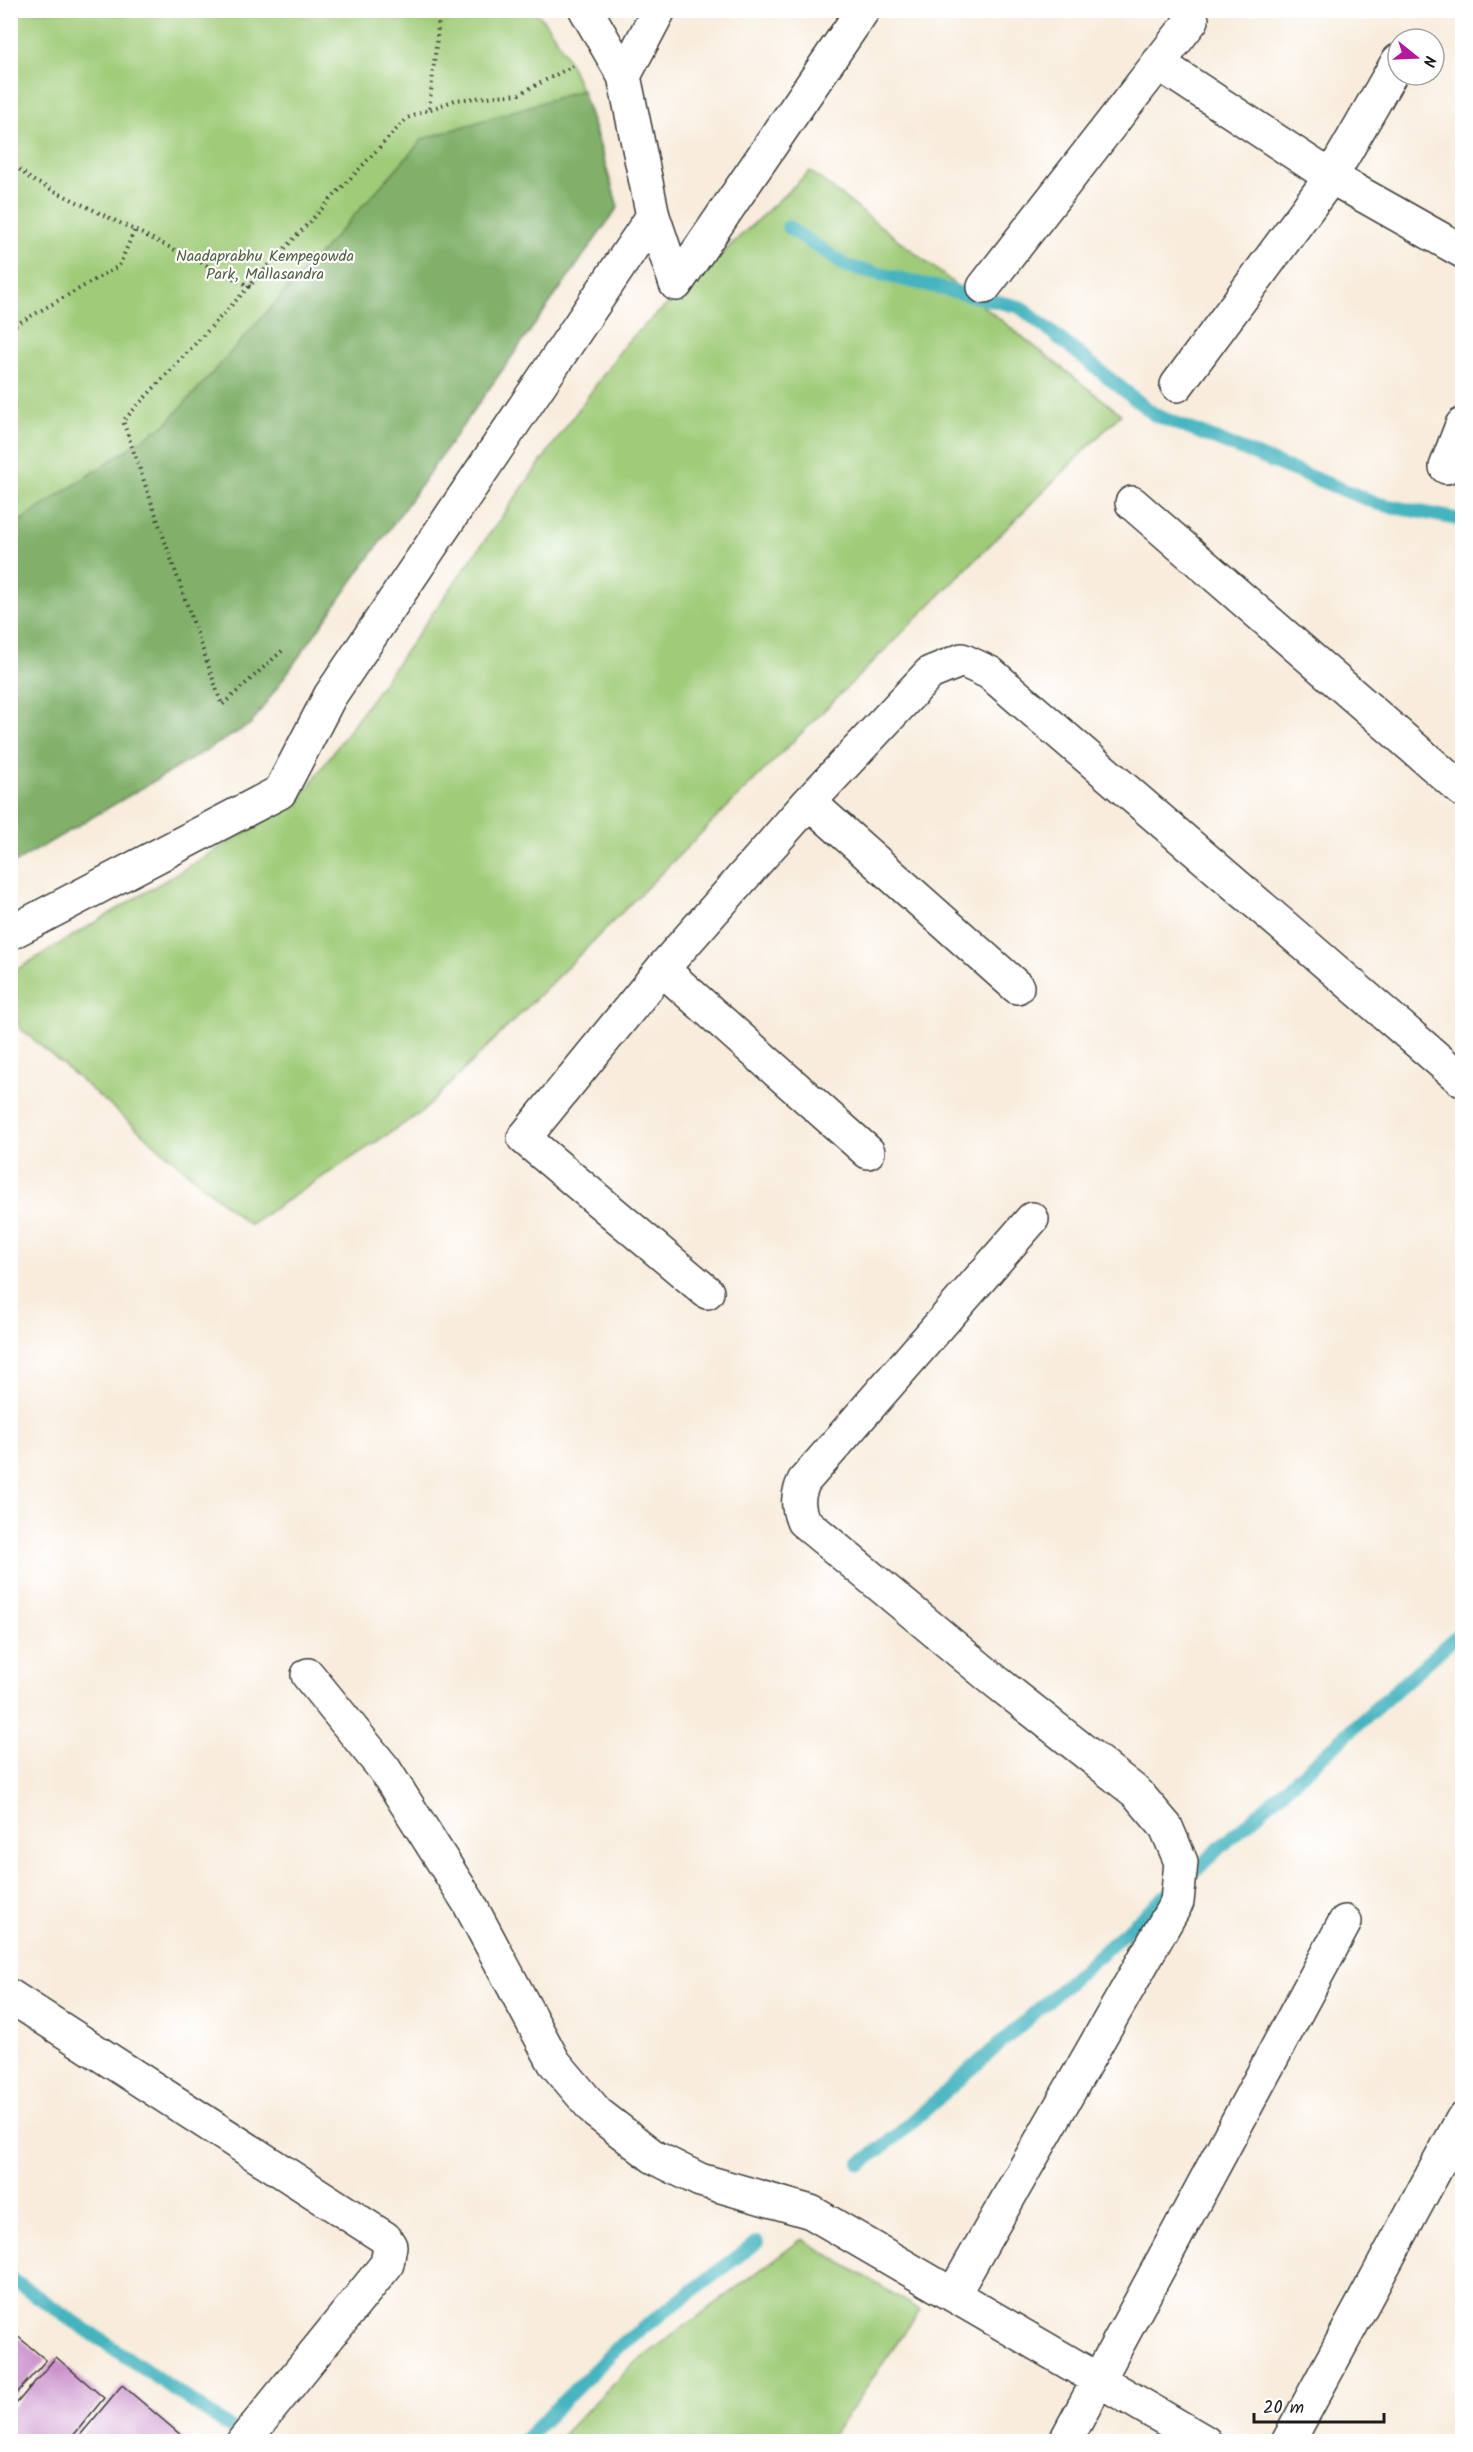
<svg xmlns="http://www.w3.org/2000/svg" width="1473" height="2452" font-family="Kalam,sans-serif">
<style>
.green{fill:#a0cc79;stroke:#5e744a;stroke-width:1.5}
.forest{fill:#80b069;stroke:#4e6642;stroke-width:1.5}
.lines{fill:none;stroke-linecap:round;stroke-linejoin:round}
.stream{stroke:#45b4bf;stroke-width:14}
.building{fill:#cb92cc}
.street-casing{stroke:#3d3b39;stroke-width:36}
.path{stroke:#3d3b39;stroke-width:4;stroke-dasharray:1.5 4.5;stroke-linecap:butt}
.street{stroke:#fff;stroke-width:33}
.labels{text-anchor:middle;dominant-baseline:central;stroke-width:4.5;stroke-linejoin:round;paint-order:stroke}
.park-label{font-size:16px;fill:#516241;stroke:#fff}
</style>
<rect width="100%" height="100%" fill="#fff"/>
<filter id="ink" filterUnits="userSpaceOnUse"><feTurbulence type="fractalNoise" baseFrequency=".0167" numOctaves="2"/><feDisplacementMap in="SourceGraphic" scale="12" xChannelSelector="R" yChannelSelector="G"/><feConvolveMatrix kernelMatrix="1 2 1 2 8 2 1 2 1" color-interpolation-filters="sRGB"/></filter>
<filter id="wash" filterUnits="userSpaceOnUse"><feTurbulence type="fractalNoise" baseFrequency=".008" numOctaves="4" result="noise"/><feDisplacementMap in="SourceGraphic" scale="24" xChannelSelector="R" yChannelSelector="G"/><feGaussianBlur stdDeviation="1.35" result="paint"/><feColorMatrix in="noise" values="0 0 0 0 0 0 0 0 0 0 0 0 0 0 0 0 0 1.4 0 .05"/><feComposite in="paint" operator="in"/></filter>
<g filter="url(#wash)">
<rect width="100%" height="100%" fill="#f8ecdc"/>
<path class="green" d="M10 11H535C579 56 600 147 618 207L251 724 11 865Z
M810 171 1121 414 422 1112 249 1225 20 1028 11 1009V973L299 800 626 343Z
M802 2239 920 2310 829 2441H556L631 2366Z"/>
<path class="forest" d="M582 90 618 207 251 724 11 865V527L167 423 423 139Z"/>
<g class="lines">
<path class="stream" d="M788 227 846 266 1020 307 1155 415 1379 504 1462 520
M1184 1880 1462 1631
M860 2164 895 2137 1169 1893
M10 2278 247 2439
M522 2442 618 2347 757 2242"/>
</g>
<g id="blocks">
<path class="building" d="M10 2330 46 2360 10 2401Z
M56 2357 104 2398 68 2442H10V2411Z
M122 2385 189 2442H80L77 2439Z"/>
</g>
</g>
<g filter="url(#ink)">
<use href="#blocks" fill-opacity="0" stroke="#3d3b39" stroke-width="1.5"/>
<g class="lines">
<g class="street-casing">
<path id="street" d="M586 10 624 76
M659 10 624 76 653 216 676 284
M1158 63 1331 177 1462 251
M676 284 863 10
M984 287 1192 20
M1177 385 1331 177 1398 61
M1446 467 1462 425
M1132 503 1462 790
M809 802 1017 987
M10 933 280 792 330 696 653 216
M662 969 868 1152
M707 1292 524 1138 662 969 809 802 930 673 962 660 990 673 1462 1080
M308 1675 385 1770 469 1903 554 2062 597 2113 654 2157 700 2180 811 2212 1205 2442
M10 1996 385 2238 390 2246 387 2264 243 2442
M953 2295 1177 1902 1181 1862 1166 1827 1137 1793 989 1676 803 1521C797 1506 797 1496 804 1481L1032 1219
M1065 2442 1345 1922
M1288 2442 1462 2120"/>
</g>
<path class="path" d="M429 10 439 18 429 110
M10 162 32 180 251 287
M10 328 119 266 134 231
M282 651 222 705 123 421 407 118 455 100 519 94 573 66"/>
<use href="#street" class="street"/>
</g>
</g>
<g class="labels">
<g class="park-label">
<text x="265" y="256">Naadaprabhu Kempegowda<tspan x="265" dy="18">Park, Mallasandra</tspan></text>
</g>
</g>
<rect width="1473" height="2452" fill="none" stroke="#fff" stroke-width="36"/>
<g transform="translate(1416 57) rotate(108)"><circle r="28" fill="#ffffff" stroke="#a4a4a4" stroke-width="1.5"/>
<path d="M0-4.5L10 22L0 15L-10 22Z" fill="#b5179e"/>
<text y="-9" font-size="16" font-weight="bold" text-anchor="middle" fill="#1c1c1c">N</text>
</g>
<path d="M1254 2413v9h130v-9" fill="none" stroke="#1c1c1c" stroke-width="3"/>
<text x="1263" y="2413" font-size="18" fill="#1c1c1c" stroke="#ffffff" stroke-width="4.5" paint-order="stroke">20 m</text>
</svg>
